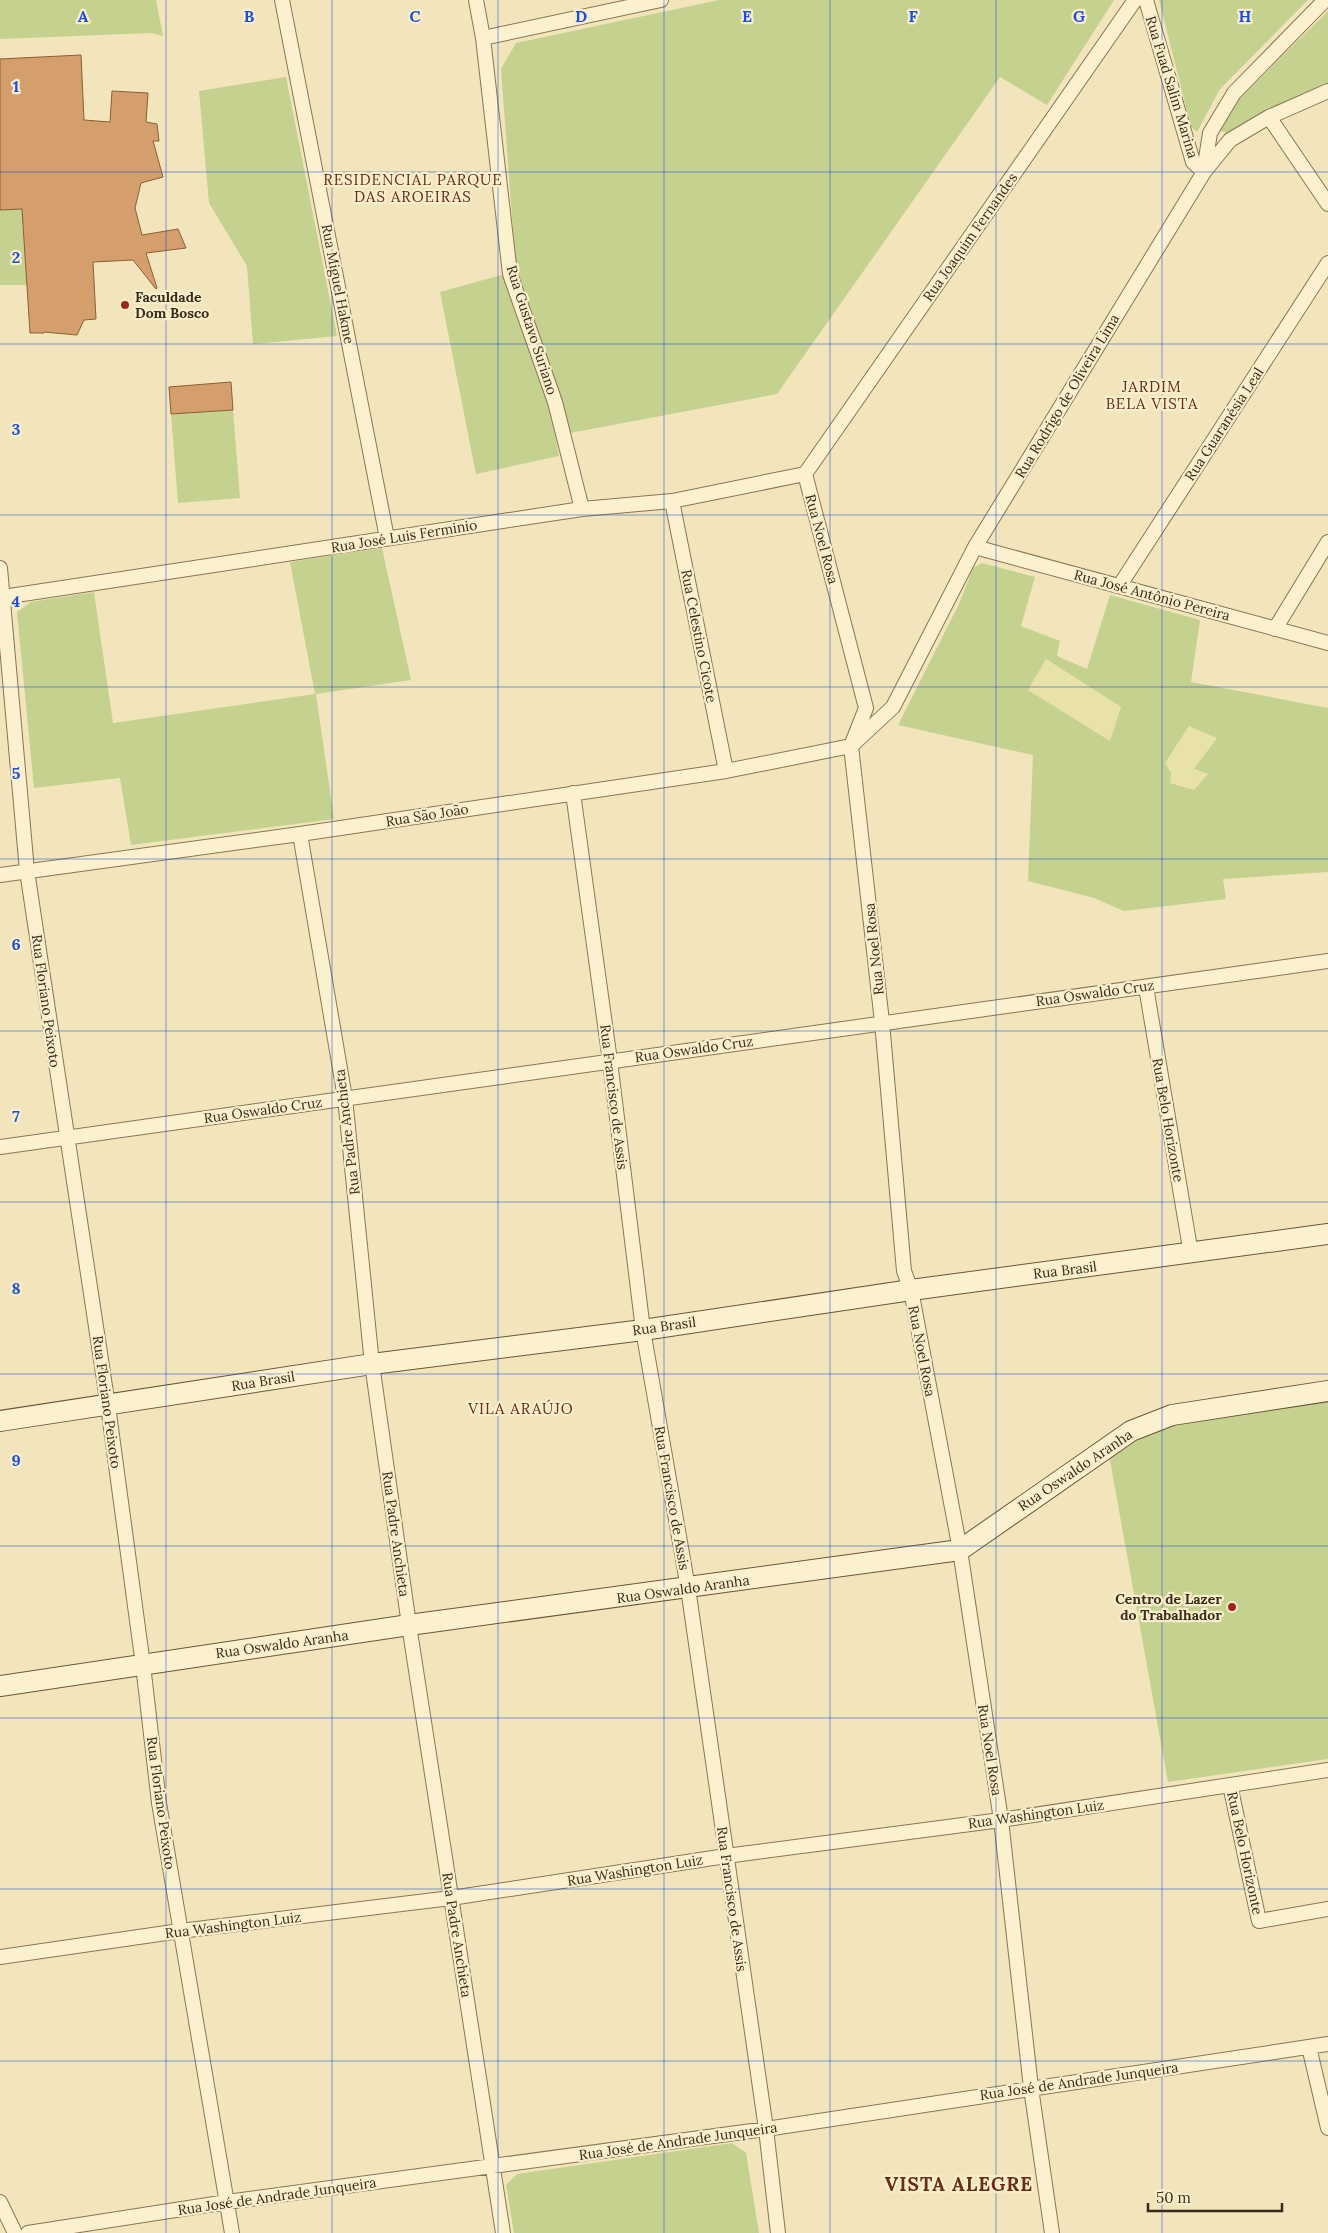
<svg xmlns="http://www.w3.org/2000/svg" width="1328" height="2233" font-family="Lora,serif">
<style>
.farmland{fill:#e8e2a8}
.green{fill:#c5d18f;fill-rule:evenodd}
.building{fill:#d49e6d;stroke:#8c5e37}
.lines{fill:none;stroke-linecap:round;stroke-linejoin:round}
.street-casing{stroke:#8b7454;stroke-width:16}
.secondary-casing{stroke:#6c5537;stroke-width:22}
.street{stroke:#fcf1cf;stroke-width:14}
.secondary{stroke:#fcf1cf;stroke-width:20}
.grid{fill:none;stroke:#1d4ed8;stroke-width:1;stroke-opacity:0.55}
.poi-dot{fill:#9f251e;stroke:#f9eecc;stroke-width:2}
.labels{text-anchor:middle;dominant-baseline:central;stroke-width:4.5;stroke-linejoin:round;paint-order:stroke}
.street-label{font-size:14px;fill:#382b1a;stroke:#f9eecc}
.poi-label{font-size:14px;font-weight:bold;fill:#382b1a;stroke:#f9eecc;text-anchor:start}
.neighbourhood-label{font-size:15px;letter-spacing:1px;fill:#692c15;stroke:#f9eecc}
.district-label{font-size:19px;font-weight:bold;letter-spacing:1px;fill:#692c15;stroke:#f9eecc}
.grid-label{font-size:16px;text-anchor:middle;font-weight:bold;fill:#1d4ed8;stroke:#f9eecc;stroke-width:4.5;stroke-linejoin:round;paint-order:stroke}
</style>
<rect width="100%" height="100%" fill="#f2e5bb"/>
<path class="farmland" d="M1046 659 1121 707 1110 741 1028 690Z
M1190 726 1217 738 1195 769 1208 774 1194 790 1170 783 1165 763Z"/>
<path class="green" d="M0 0H156L163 36 151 33 0 39Z
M719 0H1114L1047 105 1000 77 777 394 570 433 516 271 501 69 516 43Z
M1159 0H1308L1220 89 1197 132 1191 127Z
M1328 11V83L1265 111 1227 133 1221 131V123L1240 98Z
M286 77 337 336 253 344 247 266 209 203 199 91Z
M22 209 28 285H0V210Z
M505 274 549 405 559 456 476 474 440 292Z
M233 410 240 498 178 503 171 414Z
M382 548 411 680 316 694 334 819 131 845 120 778 34 788 17 612 31 602 94 592 113 723 315 694 290 562Z
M982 563 1035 577 1021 626 1060 641 1057 656 1087 669 1110 595 1200 620 1191 682 1328 708V872L1223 879 1226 899 1124 911 1094 898 1028 881 1033 755 898 725 959 604 973 568ZM1046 659 1121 707 1110 741 1028 690ZM1189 726 1217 738 1194 769 1208 774 1194 790 1170 783 1171 773 1165 763Z
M1328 1401V1759L1168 1782 1109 1455 1132 1442 1175 1423Z
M732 2143 746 2153 759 2233H514L506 2185 517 2174Z"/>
<path class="building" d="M81 55 84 120 110 122 112 91 148 93 146 122 157 124 159 141H153L163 177 141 183 135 208 142 235 178 229 186 248 146 253 157 288 156 289 133 260 93 262 96 319 84 320 77 335 44 332V333H30L22 209 0 210V59Z
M231 382 233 410 171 414 169 387Z"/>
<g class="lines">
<g class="street-casing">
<path id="street" d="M282 0 387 538
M476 0 483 38 510 274 555 402 582 509
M1146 0 1193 162 1204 172
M483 38 661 0
M1269 117 1328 204
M1204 171 1210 133 1234 93 1325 0
M805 474 866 708 851 746 882 1022 904 1271 911 1290 960 1550 1001 1820 1031 2088 1052 2233
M805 474 1135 0
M672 501 726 771
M975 547 1328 643
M0 568 27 871 108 1406 143 1665 159 1803 232 2233
M1120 585 1328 263
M3 597 582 509 672 501 805 474
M1275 629 1328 542
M573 793 610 1061 643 1330 688 1588 766 2129 778 2233
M300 834 345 1098 372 1364 409 1625 503 2233
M0 875 300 834 726 771 851 746 893 707 975 547 1204 172 1230 140 1269 117 1328 91
M1146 987 1191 1254
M0 1147 1328 961
M1230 1785 1259 1921 1328 1909
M0 1957 180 1931 451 1898 726 1856 1001 1820 1328 1770
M1309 2047 1328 2128
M0 2202 15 2233
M28 2233 227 2202 766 2129 1328 2044"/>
</g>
<g class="secondary-casing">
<path id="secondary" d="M0 1421 372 1364 643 1330 911 1290 1328 1234
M0 1686 409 1625 960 1550 1131 1431 1172 1415 1328 1391"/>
</g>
<use href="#street" class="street"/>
<use href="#secondary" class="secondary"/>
</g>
<path class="grid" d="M166 0V2233M332 0V2233M498 0V2233M664 0V2233M830 0V2233M996 0V2233M1162 0V2233M0 172H1328M0 344H1328M0 515H1328M0 687H1328M0 859H1328M0 1031H1328M0 1202H1328M0 1374H1328M0 1546H1328M0 1718H1328M0 1889H1328M0 2061H1328"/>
<g class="poi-dot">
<circle cx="125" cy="305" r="5"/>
<circle cx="1232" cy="1607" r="5"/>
</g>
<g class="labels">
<g class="street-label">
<text transform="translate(1172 87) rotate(73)">Rua Fuad Salim Marina</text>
<text transform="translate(970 237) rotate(-55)">Rua Joaquim Fernandes</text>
<text transform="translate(338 284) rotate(79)">Rua Miguel Hakme</text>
<text transform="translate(532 330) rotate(72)">Rua Gustavo Suriano</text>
<text transform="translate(1067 396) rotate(-59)">Rua Rodrigo de Oliveira Lima</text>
<text transform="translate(1224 424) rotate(-57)">Rua Guaranésia Leal</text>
<text transform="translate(404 536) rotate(-9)">Rua José Luis Ferminio</text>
<text transform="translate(822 539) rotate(75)">Rua Noel Rosa</text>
<text transform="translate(1152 595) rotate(15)">Rua José Antônio Pereira</text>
<text transform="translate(699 636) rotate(79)">Rua Celestino Cicote</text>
<text transform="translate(427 815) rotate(-9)">Rua São João</text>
<text transform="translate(874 949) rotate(-96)">Rua Noel Rosa</text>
<text transform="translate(1095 993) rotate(-8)">Rua Oswaldo Cruz</text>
<text transform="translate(46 1001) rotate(82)">Rua Floriano Peixoto</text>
<text transform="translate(694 1049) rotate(-8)">Rua Oswaldo Cruz</text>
<text transform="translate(614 1097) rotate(83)">Rua Francisco de Assis</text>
<text transform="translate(263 1110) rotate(-8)">Rua Oswaldo Cruz</text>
<text transform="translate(1168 1120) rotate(80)">Rua Belo Horizonte</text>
<text transform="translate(347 1132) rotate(-97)">Rua Padre Anchieta</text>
<text transform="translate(1065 1270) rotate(-7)">Rua Brasil</text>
<text transform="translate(664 1326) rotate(-8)">Rua Brasil</text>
<text transform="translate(922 1351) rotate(79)">Rua Noel Rosa</text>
<text transform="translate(263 1381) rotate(-9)">Rua Brasil</text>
<text transform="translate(107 1402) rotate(82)">Rua Floriano Peixoto</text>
<text transform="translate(1075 1470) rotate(-34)">Rua Oswaldo Aranha</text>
<text transform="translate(672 1498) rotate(80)">Rua Francisco de Assis</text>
<text transform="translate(396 1534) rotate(82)">Rua Padre Anchieta</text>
<text transform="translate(683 1589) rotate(-8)">Rua Oswaldo Aranha</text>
<text transform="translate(282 1644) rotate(-8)">Rua Oswaldo Aranha</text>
<text transform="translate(990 1750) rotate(81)">Rua Noel Rosa</text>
<text transform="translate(161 1803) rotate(82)">Rua Floriano Peixoto</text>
<text transform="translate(1036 1814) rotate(-8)">Rua Washington Luiz</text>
<text transform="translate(1245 1853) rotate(78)">Rua Belo Horizonte</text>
<text transform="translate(635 1870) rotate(-9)">Rua Washington Luiz</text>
<text transform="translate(732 1899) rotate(82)">Rua Francisco de Assis</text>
<text transform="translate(233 1925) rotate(-7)">Rua Washington Luiz</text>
<text transform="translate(457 1935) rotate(81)">Rua Padre Anchieta</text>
<text transform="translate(1079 2081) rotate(-8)">Rua José de Andrade Junqueira</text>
<text transform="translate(678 2141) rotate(-8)">Rua José de Andrade Junqueira</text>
<text transform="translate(277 2196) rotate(-8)">Rua José de Andrade Junqueira</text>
</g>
<g class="poi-label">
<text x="135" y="297">Faculdade<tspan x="135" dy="16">Dom Bosco</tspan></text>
<text x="1222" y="1599" text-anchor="end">Centro de Lazer<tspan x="1222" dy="16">do Trabalhador</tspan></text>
</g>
<g class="neighbourhood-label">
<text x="413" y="179">RESIDENCIAL PARQUE<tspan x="413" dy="17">DAS AROEIRAS</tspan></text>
<text x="1152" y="386">JARDIM<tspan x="1152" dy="17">BELA VISTA</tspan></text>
<text x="521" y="1408">VILA ARAÚJO</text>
</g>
<g class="district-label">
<text x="959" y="2184">VISTA ALEGRE</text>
</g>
</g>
<g class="grid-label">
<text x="83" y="22">A</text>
<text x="249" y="22">B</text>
<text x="415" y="22">C</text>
<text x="581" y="22">D</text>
<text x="747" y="22">E</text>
<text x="913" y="22">F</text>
<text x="1079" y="22">G</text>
<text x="1245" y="22">H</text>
<text x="16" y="92">1</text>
<text x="16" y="263">2</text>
<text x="16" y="435">3</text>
<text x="16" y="607">4</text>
<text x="16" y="779">5</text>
<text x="16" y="950">6</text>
<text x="16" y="1122">7</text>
<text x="16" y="1294">8</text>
<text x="16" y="1466">9</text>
</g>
<path d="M1148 2203v8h134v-8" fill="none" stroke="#382b1a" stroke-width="2.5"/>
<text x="1156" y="2203" font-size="15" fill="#382b1a" stroke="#f9eecc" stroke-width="4" paint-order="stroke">50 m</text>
</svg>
